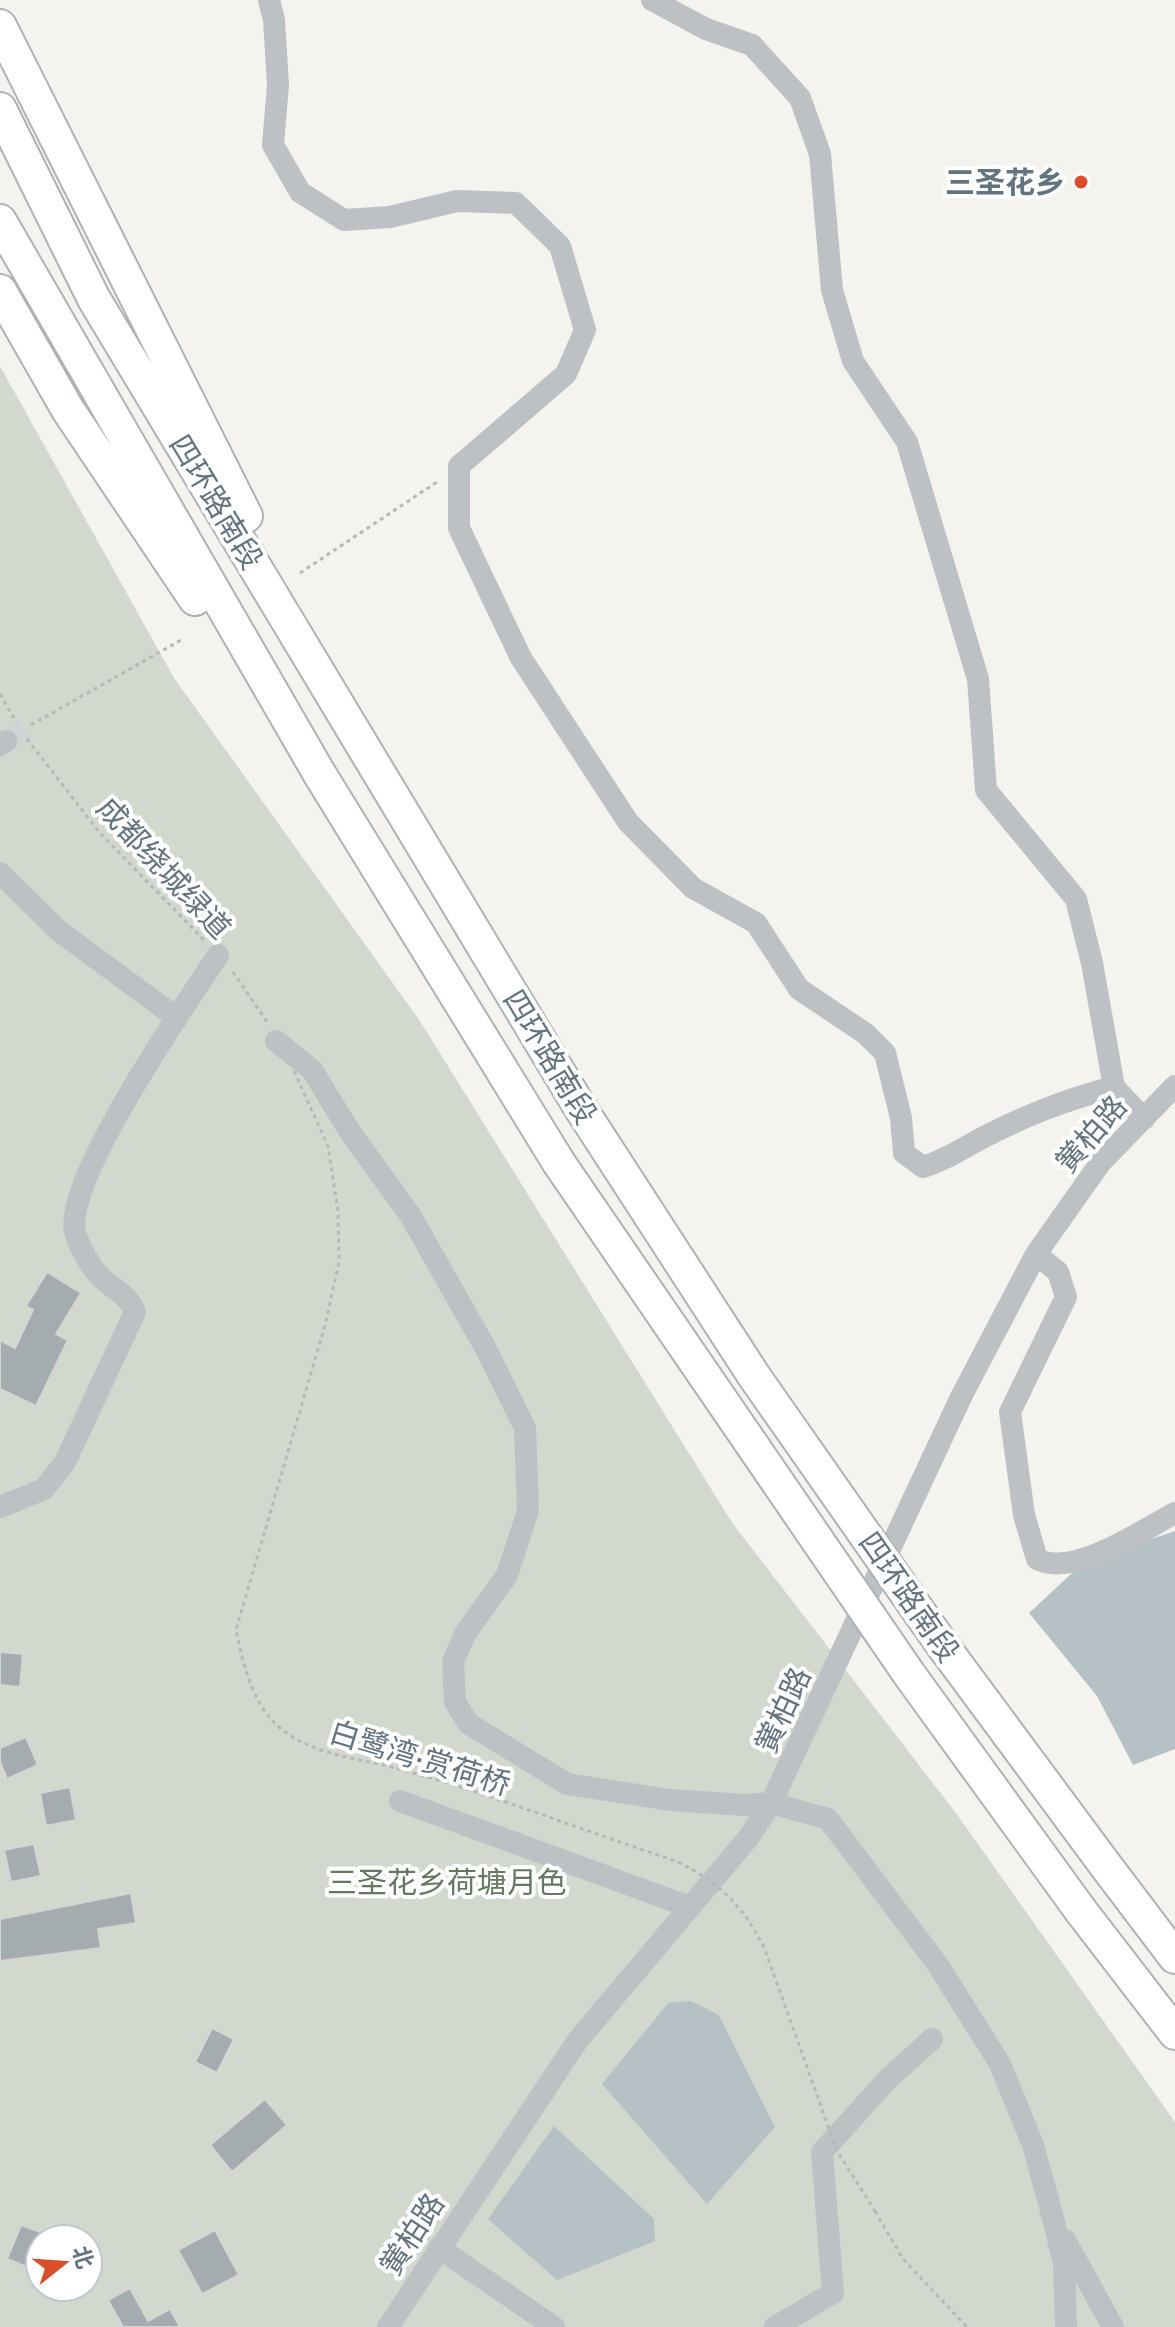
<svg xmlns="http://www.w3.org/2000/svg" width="1175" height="2327" font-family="Cabin,'Noto Sans SC',sans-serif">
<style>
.green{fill:#d3d8cf;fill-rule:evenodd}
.water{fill:#b5c1c5}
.building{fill:#a4acb0;stroke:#d5d5d2;stroke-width:2}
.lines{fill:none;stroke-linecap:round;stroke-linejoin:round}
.minor-tunnel{stroke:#d0d3d3;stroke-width:22;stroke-dasharray:22 11;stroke-linecap:butt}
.highway-casing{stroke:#aeb2b5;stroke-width:36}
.path{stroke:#b5b8ba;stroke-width:3;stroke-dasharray:4 4;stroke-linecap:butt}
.minor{stroke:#bdc1c4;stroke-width:22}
.highway{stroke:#fff;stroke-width:32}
.highway-bridge-casing{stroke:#aeb2b5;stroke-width:36;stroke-linecap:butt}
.path-bridge{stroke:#b5b8ba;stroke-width:3;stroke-dasharray:4 4;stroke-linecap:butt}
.highway-bridge{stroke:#fff;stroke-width:32}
.poi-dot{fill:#d94f2a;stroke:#fff;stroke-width:3}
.labels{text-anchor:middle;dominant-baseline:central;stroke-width:8;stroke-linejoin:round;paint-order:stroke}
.poi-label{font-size:30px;font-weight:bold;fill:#64747f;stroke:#fff;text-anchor:end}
.street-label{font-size:30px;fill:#64747f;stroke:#fff}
.park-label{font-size:30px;fill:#677762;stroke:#fff}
</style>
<rect width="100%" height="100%" fill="#f4f3ef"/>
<path class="green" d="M0 366 174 678 420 1021 733 1524 956 1813 1175 2122V2327H0ZM40 2239H88V2287H40Z"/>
<path class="water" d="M1175 1531V1749L1133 1765 1097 1696 1029 1613 1084 1562Z
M691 2001 719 2015 775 2127 707 2204 602 2084 668 2003Z
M554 2126 654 2219 655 2241 557 2280 488 2219Z"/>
<path class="building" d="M47 1272 81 1293 56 1334 68 1340 36 1406 0 1389V1340L15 1348 33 1310 26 1306Z
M0 1652 23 1654 20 1687 0 1685Z
M26 1737 38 1765 7 1779 0 1762V1748Z
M70 1787 76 1820 46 1826 40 1793Z
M34 1844 41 1876 11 1882 4 1850Z
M131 1893 136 1923 98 1929 101 1948 0 1961V1919Z
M212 2028 234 2039 217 2073 195 2062Z
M265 2099 287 2125 232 2172 210 2145Z
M21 2225 46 2234 40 2239 32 2269 7 2259Z
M215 2230 239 2275 202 2294 178 2250Z
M130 2288 148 2321 170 2309 180 2327H123L108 2300Z"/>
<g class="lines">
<path class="minor-tunnel" d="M6 741 31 725"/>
<g class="highway-casing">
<path id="highway" d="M0 26 246 516
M0 109 94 299 581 1109
M0 221 319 773 559 1163
M0 291 68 410 195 599
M1106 1866 1175 1957
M1081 1911 1175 2033"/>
</g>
<path class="path" d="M300 573 440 480
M0 694 16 722
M31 725 181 640
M27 739 100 833 204 940
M233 972 267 1022
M875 2211 903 2259 967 2327"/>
<path class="minor" d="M269 0 274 20 278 85 273 145 300 192 344 220 390 217 457 201 516 203 560 246 585 330 566 374 459 466V528L521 658 628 822 693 888 756 923 799 989 866 1034 885 1053 901 1118 904 1153 923 1167C946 1160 963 1148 984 1137 1029 1114 1065 1100 1114 1087
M652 0 706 29 752 45 800 98 820 154 832 290 853 361 907 442 978 679 986 790 1076 899 1092 963 1114 1087 1144 1119
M0 745 6 741
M0 873 59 931 177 1018
M276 1041 312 1070 350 1132 410 1215 486 1349 525 1428 528 1511 507 1575 465 1634 453 1662 455 1702 469 1724 567 1784 670 1800 745 1805 771 1803 828 1819 938 1965 1000 2064 1033 2145 1053 2218 1064 2264 1066 2327
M1036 1254 1058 1272 1066 1297 1010 1412 1024 1515 1037 1559C1073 1578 1141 1531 1175 1513
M0 1507 44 1489 65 1462 135 1312C128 1293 109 1288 97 1273 89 1264 80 1247 76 1236 57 1188 189 1000 218 955
M400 1801 690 1907
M1065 2240 1113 2327
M439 2248 554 2327
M388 2327 578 2040 749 1837 771 1803 962 1395 1036 1254 1101 1162 1175 1086
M775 2327 833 2293 822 2152 887 2080 932 2039"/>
<use href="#highway" class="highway"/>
<g class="highway-bridge-casing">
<path id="highway-bridge" d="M581 1109 754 1376 943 1646 1106 1866
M559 1163 909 1674 1081 1911"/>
</g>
<path class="path-bridge" d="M294 1071 328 1146 338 1211 339 1262 325 1325 236 1630C243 1664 252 1704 280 1728 314 1756 359 1758 399 1769 492 1794 584 1831 676 1861 719 1882 745 1907 765 1950L837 2151 875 2211"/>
<use href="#highway-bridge" class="highway-bridge"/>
</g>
<circle class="poi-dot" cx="1081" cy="182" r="8"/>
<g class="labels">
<g class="poi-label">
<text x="1065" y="182">三圣花乡</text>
</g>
<g class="street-label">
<text transform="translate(216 502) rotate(59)">四环路南段</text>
<text transform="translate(164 868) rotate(47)">成都绕城绿道</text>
<text transform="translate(550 1057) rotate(59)">四环路南段</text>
<text transform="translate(1091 1134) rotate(-49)">黉柏路</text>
<text transform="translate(909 1597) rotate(55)">四环路南段</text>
<text transform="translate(783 1710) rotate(-65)">黉柏路</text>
<text transform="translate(420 1758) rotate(17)">白鹭湾·赏荷桥</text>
<text transform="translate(412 2234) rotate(-57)">黉柏路</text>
</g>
<g class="park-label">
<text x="447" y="1882">三圣花乡荷塘月色</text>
</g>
</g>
<g transform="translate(64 2263) rotate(73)"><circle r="38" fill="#ffffff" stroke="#c1c7cc" stroke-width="2"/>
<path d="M0-6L14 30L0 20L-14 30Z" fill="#d94f2a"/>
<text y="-12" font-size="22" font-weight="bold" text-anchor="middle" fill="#64747f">北</text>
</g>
</svg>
